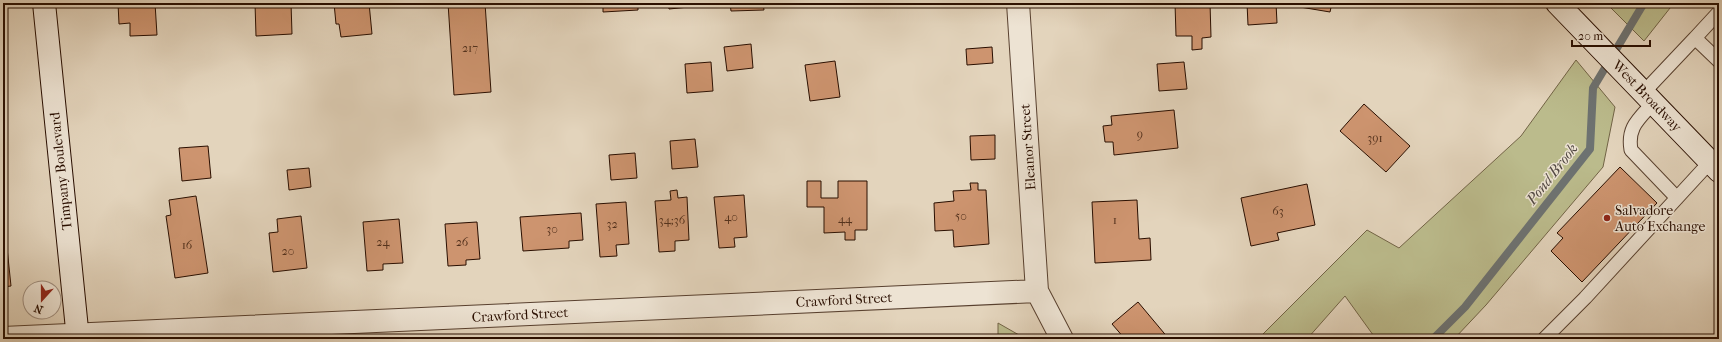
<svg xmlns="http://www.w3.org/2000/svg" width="1722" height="342" font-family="'IM FELL French Canon',serif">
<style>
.green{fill:#bbbb8c;stroke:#726446}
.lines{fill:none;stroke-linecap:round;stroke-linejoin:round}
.stream{stroke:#6d7271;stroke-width:8}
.building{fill:#cd946f;stroke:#290e00}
.service-casing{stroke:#58402f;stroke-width:15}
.minor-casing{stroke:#58402f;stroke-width:24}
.secondary-casing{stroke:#290e00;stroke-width:24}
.service{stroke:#ede3d3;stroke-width:13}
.minor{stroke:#ede3d3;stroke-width:22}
.secondary{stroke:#ede3d3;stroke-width:22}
.poi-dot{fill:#8f2418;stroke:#ede3d3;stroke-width:1.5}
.labels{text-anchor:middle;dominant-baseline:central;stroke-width:3;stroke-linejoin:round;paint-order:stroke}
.number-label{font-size:12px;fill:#52301c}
.street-label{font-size:14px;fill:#290e00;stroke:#ede3d3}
.poi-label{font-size:14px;fill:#290e00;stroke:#ede3d3;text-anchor:start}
.water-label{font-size:15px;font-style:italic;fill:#514842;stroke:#ede3d3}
</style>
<rect width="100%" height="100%" fill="#e3d4bc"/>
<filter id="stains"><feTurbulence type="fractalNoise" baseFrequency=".005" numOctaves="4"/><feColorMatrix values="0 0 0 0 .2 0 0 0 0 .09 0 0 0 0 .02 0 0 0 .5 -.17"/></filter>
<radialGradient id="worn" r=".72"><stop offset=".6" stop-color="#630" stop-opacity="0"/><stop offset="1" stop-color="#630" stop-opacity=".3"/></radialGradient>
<path class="green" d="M1606 3H1674L1644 41Z
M1576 60 1615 107 1603 167 1486 305 1454 339H1376L1345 296 1307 339H1258L1367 230 1399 248 1521 136Z
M998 323 1026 339H998Z"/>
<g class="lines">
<path class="stream" d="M1433 339 1465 307 1590 149 1593 88 1644 3"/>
</g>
<path class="building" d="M118 3H155L157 35 130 36V23L119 24Z
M255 3H291L292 34 256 36Z
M334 3H369L372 34 341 37 339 24H336Z
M448 3H485L491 92 454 95Z
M603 3H638V10L603 12Z
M668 3H699V6L669 9Z
M730 3H763L764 10 731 11Z
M817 3H846L847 6 817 7Z
M1146 3H1167V4L1147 6Z
M1175 3H1210L1211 37 1202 38V49L1192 50V36H1176Z
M1247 3H1276L1277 23 1248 25Z
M1301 3H1332L1330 12 1300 7Z
M751 44 753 68 727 71 724 47Z
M992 47 993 63 967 65 966 49Z
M835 61 840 97 810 101 805 65Z
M711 62 713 91 687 93 685 64Z
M1184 62 1187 89 1159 91 1157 64Z
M1364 104 1410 146 1386 172 1340 131Z
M1174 110 1178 148 1114 155 1113 142H1105L1103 126 1112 125 1111 116Z
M995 135V159L971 160 970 136Z
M695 139 698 167 672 169 670 141Z
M208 146 211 178 182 181 179 148Z
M635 153 637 178 611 180 609 155Z
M1620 167 1657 203 1582 282 1551 251 1563 238 1557 233Z
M309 168 311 187 289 190 287 170Z
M807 181H821V198H838V181H867V230H855V240H845V232L824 233V207H807Z
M970 183H978V190H986L989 244 954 247 953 230 935 231 934 203 954 201 953 191 971 190Z
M1307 184 1315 225 1277 233 1279 240 1251 246 1241 198Z
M677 190 678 198 687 197 689 240 675 241V251L659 252 655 201 671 200 670 191Z
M744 195 747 237 734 238 735 247 719 248 714 197Z
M196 196 208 273 175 278 166 216 171 215 169 200Z
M1137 200 1139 239 1150 238 1151 260 1095 263 1092 202Z
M626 202 629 244 616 245 617 256 600 257 596 204Z
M581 213 583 240 569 241V248L523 251 520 217Z
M301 216 307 268 273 272 269 233 278 232 277 219Z
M399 219 403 263 383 264V270L367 271 363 222Z
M477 222 480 259 466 260V265L448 266 445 224Z
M6 238 11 286 3 287V239Z
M1138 302 1169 339H1125L1112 324Z"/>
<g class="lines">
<g class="service-casing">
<path id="service" d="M1719 12 1695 38 1719 61
M1643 93 1695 38
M1653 103C1639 119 1627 127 1631 150L1677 198
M1544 339 1585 298 1710 162"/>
</g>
<g class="minor-casing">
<path id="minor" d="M1018 3 1037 291 1062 339
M3 338 1037 291"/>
</g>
<g class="secondary-casing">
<path id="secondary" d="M44 3 78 339
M1557 3 1719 171"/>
</g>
<use href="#service" class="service"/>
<use href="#minor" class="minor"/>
<use href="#secondary" class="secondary"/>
</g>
<circle class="poi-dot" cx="1607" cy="218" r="4"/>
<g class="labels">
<g class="number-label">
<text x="470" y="48">217</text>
<text x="1140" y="134">9</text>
<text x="1375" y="138">391</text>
<text x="1278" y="211">63</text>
<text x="961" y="216">50</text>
<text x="731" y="217">40</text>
<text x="845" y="219">44</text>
<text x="672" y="220">34;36</text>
<text x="1115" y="220">1</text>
<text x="612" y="224">32</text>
<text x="552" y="229">30</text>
<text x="383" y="242">24</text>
<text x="462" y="242">26</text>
<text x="187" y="245">16</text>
<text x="288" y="251">20</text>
</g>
<g class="street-label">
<text transform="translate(1647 96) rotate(46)">West Broadway</text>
<text transform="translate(1028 147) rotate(-94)">Eleanor Street</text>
<text transform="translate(61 171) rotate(-96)">Timpany Boulevard</text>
<text transform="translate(844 300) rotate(-3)">Crawford Street</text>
<text transform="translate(520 315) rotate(-3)">Crawford Street</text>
</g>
<g class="poi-label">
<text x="1615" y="210">Salvadore<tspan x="1615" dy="16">Auto Exchange</tspan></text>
</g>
<g class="water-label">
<text transform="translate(1552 174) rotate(-52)">Pond Brook</text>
</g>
</g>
<rect width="1722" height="342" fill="none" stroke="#e3d4bc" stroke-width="16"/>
<rect x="4" y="4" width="1714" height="334" fill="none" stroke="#290e00" stroke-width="2"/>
<rect x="8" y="8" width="1706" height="326" fill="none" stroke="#290e00"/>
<g transform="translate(42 300) rotate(201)"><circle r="19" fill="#ede3d3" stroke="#9f8e7f"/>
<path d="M0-3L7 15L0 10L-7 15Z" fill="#8f2418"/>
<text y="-6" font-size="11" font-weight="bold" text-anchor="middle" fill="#290e00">N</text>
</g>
<path d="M1572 40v6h78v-6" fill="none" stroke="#290e00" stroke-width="2"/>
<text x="1578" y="40" font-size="12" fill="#290e00" stroke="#ede3d3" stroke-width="3" paint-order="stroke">20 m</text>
<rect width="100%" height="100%" filter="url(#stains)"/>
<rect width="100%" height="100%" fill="url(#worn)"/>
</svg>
